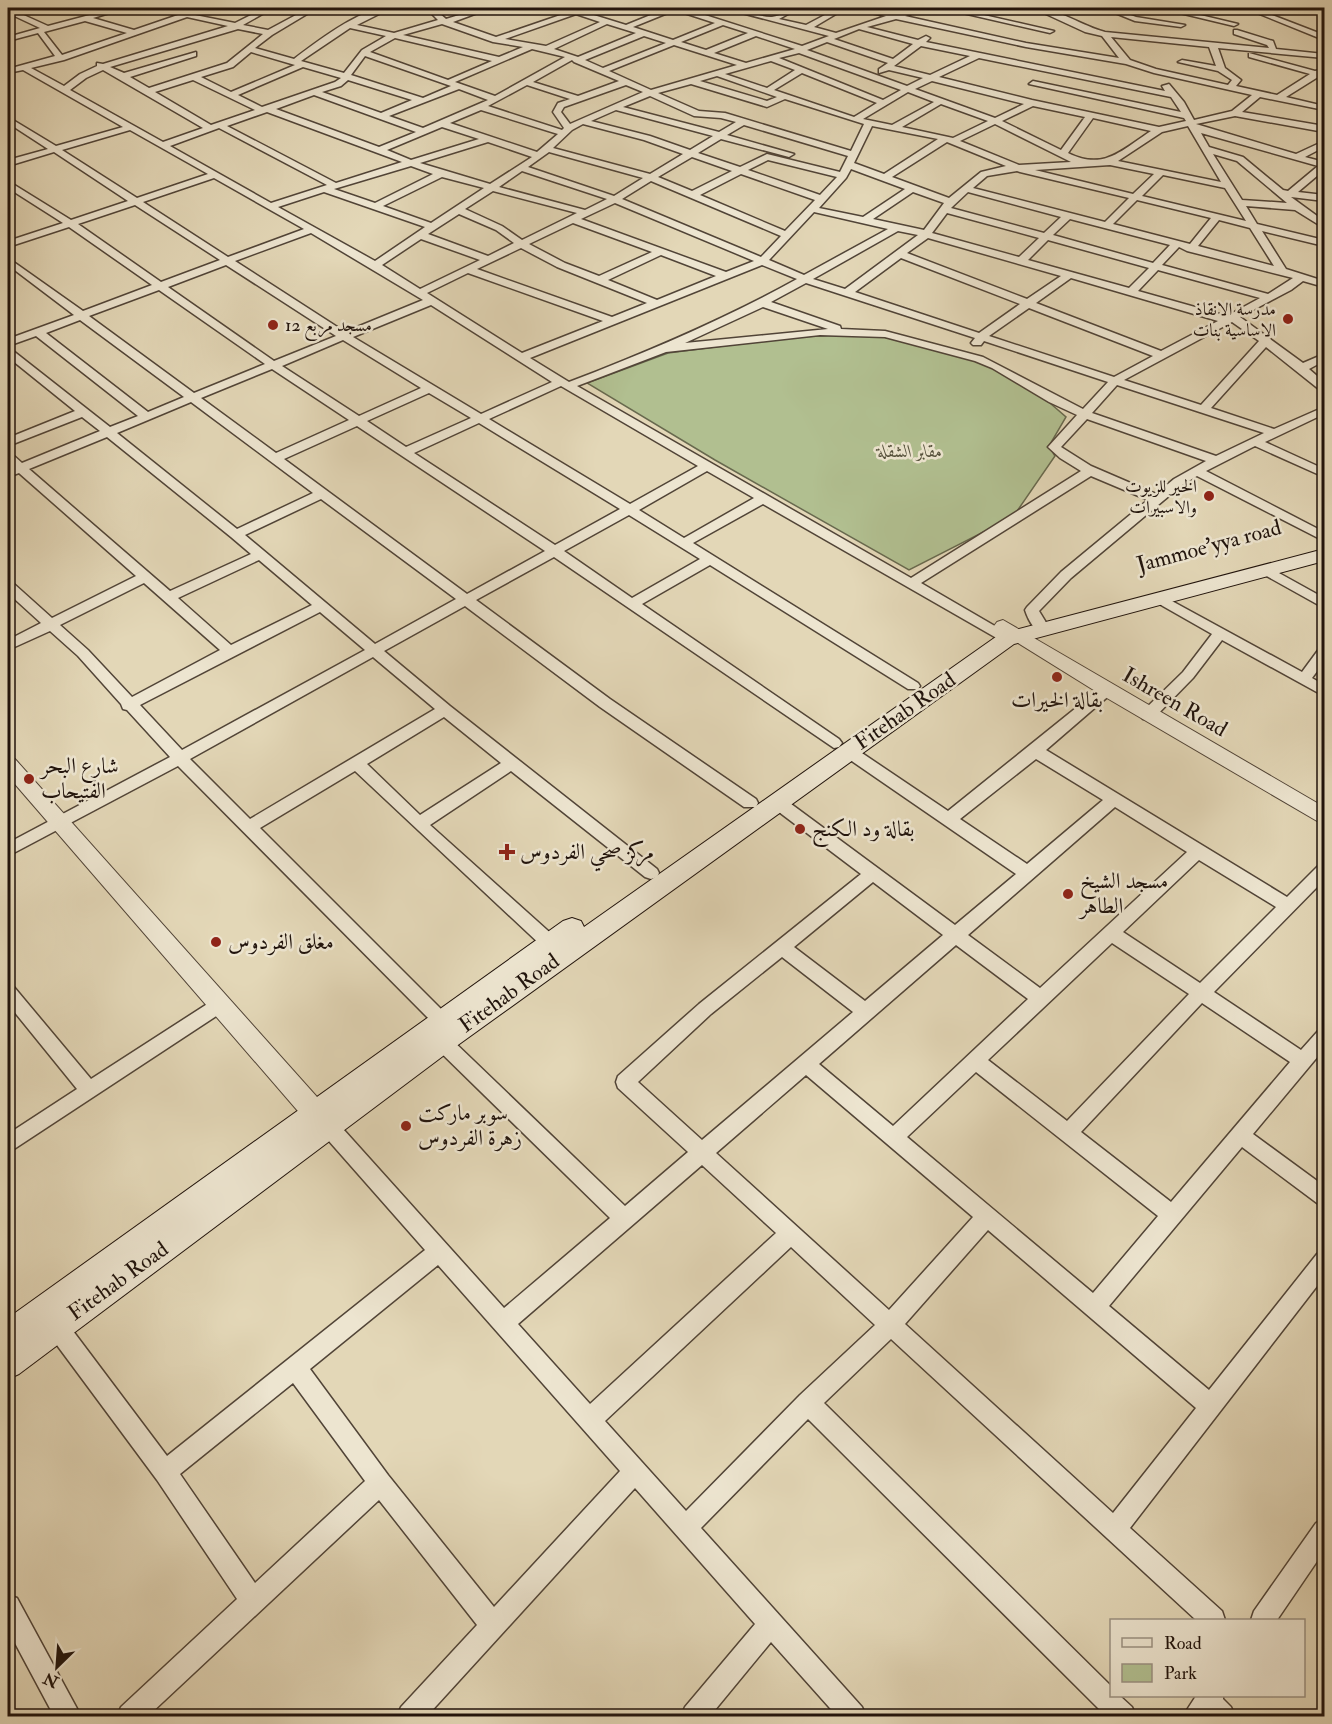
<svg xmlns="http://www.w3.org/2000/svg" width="1332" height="1724" font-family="'IM FELL Double Pica',Amiri,serif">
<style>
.green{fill:#b1bf90;stroke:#68694e;stroke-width:1.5}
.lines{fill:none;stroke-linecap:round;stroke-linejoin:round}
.minor-casing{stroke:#514437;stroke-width:3}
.tertiary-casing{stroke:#514437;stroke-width:2}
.secondary-casing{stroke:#20130c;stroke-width:2}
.minor{fill:#ede5d0;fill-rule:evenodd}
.tertiary{fill:#ede5d0;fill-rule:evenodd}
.secondary{fill:#ede5d0;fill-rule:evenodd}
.poi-dot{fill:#8f2418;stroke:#ede5d0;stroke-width:2}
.labels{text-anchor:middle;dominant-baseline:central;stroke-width:5;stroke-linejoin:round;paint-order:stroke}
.far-poi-label{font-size:18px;fill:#20130c;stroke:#ede5d0;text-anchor:end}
.far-park-label{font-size:18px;font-style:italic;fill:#534f3a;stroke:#ede5d0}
.street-label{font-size:22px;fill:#20130c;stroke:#ede5d0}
.poi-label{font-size:22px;fill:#20130c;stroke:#ede5d0;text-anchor:start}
</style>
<rect width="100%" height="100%" fill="#e3d7b7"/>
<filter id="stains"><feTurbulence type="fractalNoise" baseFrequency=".00333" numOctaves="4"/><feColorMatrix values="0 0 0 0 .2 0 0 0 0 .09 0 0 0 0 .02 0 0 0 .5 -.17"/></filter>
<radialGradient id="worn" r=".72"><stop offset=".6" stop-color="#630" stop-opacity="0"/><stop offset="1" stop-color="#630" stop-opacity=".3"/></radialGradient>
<path class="green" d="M871 334 987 362 1036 391 1066 417 1049 446 1055 456 1013 517 909 570 715 460 587 383 668 353 794 337Z"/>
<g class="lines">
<g class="minor-casing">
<path id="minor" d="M8 8 48 26 116 8H126L93 18 134 30 178 15 151 10V8L186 13 201 8H210L195 15 235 23 265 8H273L243 25 268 30 309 8H317L272 35 255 48 294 59C315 43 364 5 391 8L357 25 394 33 438 20 426 8H433L446 19 482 8H491L453 22 496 37 581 8H590L584 12 626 25 668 8H683L802 46 829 36 723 8C740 6 759 18 772 17 782 16 788 8 799 8L779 19 806 25 838 8H846L814 27 836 33 886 16 855 10V8L895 14 917 8H927L905 16 1026 43 1119 58 1102 36 1085 32 1033 8C1053 6 1084 27 1105 32L1269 48 1267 45 1234 34V30H1237L1273 41 1276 49 1324 54V58L1218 48 1225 68 1241 80 1236 86 1277 95 1310 74 1249 57V53L1315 71 1324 69V78L1318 77 1286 97 1324 106V110L1260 97 1242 112 1324 126V132L1235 116 1196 124 1296 154 1324 141V147L1305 157 1324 162V170L1298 192 1324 195V201L1291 197 1324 221V228L1295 210 1246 206 1257 224 1324 240V246L1262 231 1286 269 1324 281V287L1303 281 1291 290 1240 317 1303 363 1324 354V361L1309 369 1324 382V391L1320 390 1266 347 1211 408 1274 429 1324 407V414L1265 442 1324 469V477L1255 446 1206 471 1324 532V541L1197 476 1182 485 1071 578 1039 611 1050 629 1043 634C1034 631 1028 619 1025 610L1027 607 1061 572 1148 500 1091 476 921 583 1012 636 1014 639 1007 644 763 504 693 543 918 683 920 686 918 689H908L710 565 642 604 839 739 842 743 839 747 834 748 554 557 476 600 610 699 756 799 758 803 756 807H744L600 707 465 606 384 651 450 706 657 869 659 873 657 877 651 879 645 877 511 771 430 825 556 938 559 943 556 948 550 950 544 948 355 771 260 828 448 1016 451 1021 448 1026 442 1029 436 1026 178 766 8 856V843L170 757 127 710 123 709 121 704 78 656 50 631 8 650V640L41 623 8 593V582L13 583 52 618 136 576 19 473 8 477V469L12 467 8 463V453L12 454 22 463 100 431 82 417 8 446V438L75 411 8 357V349L12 350 110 427 138 416 36 336 8 346V339L74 315 8 265V258L83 311 152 285 69 227 8 247V241L63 223 8 188V181L71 220 128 201 54 152 8 166V160L48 149 8 123V117L56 146 123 127 23 70 8 73V69L55 56 38 33 8 41V37L40 28 8 13ZM675 10 715 23 673 40 633 27ZM576 14 600 22 546 46 505 39ZM187 17 228 26 103 64 97 63V66L80 74 64 86 31 68 64 60ZM896 19 1026 47 1126 64 1154 73 1252 95 1232 111 1194 120 1184 102 1169 84 1162 86 1165 91 926 42 930 38 926 36 918 40 867 27ZM85 21 127 33 62 55 44 32ZM442 24 493 42 523 47 499 57 403 35ZM607 24 636 33 578 57 554 49ZM723 25 748 33 706 50 681 42ZM350 28 386 36 362 50 344 73 301 61ZM238 29 263 34 227 63 149 88 130 77 196 56V52L124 73 110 67ZM859 29 913 44 893 59 834 39ZM644 36 666 43 603 68 585 60ZM756 36 795 49 746 63 714 53ZM1111 37 1209 47 1216 66 1182 60 1178 62 1218 71 1232 80 1228 85 1156 69 1130 60ZM395 38 492 61 448 80 370 52ZM827 42 888 63 879 69V73L889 70 923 78 907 86 807 50ZM674 45 737 65 651 90 609 71ZM921 46 970 56 930 75 894 66ZM532 49 565 57 495 96 455 82ZM251 52 295 65 231 92 201 77 233 67ZM799 53 901 90 883 100 779 58ZM365 56 451 86 423 98 351 75ZM979 58 1171 97 1181 112 1033 81 1029 84 1184 118 1186 121 1159 127 1032 100 939 77ZM572 60 574 62 619 81 578 96 533 82ZM771 61 795 70 767 88 725 74ZM303 67 341 78 335 82 262 107 238 95ZM103 70 203 128 163 142 70 90 86 78ZM802 73 877 103 854 117 774 90ZM717 76 777 97 767 101 700 81ZM193 80 255 110 211 125 155 92ZM348 80 412 100 381 113 322 92 341 86ZM932 81 1024 104 995 118 915 89ZM691 84 767 107 785 99 864 124 851 151 725 113 699 111 658 93ZM527 85 570 99 558 103 553 112 564 128 562 130 488 106ZM626 85 643 92 570 124 561 112 564 107ZM459 89 488 100 423 128 389 116ZM908 92 934 102 892 125 863 119ZM314 95 416 132 379 147 276 109ZM650 96 694 116 721 118 736 122 719 132 623 107ZM941 104 988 121 953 138 902 127ZM1033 106 1085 117 1061 150 1002 121ZM481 110 558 134 537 152 450 123ZM616 110 713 136 690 150 650 136 591 121ZM267 112 402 162 336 183 227 126ZM1093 118 1151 131C1122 150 1104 171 1068 153ZM583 124 644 140 683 154 650 174 553 148 572 130ZM995 124 1071 162 1019 165 960 141ZM744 125 848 156 840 172 767 154 740 167 698 153 721 139 789 157 794 154 727 135ZM872 126 938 139 884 174 854 163ZM1188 126 1221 182 1118 161 1162 132ZM442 127 479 139 411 160 387 150ZM219 128 327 185 271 203 170 146ZM130 130 208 174 137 198 62 150ZM1201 133 1318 166 1288 191 1283 190 1243 157 1209 147ZM488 142 532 157 490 184 420 163ZM947 142 1006 166 981 172 949 198 892 177ZM549 152 643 178 614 196 528 167ZM1213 154 1237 161 1287 203 1242 200ZM692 157 732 171 692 191 658 177ZM768 160 837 177 820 195 748 170ZM1110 165 1154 174 1133 194 1035 170ZM411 166 433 174 375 203 334 189ZM851 169 905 189 863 217 819 208 846 178ZM522 171 607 199 585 210 499 187ZM1017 171 1020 172 1129 198 1105 222 973 188 987 176ZM741 174 815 200 785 231 700 195ZM1163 175 1225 188 1246 221 1142 196ZM442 177 484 188 431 223 383 206ZM214 178 304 229 228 257 143 202ZM651 181 781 236 761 257 622 199ZM493 191 577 213 522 240 502 226 465 209ZM324 192 425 227 375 261 278 207ZM913 192 944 203 924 230 873 219ZM968 192 1061 217 1044 233 951 208ZM1137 200 1211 218 1190 244 1113 224ZM615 203 754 261 726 272 581 219ZM135 205 220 260 161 282 78 224ZM814 212 888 229 804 275 769 260ZM947 213 1039 238 1019 257 932 233ZM459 214 496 230 514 243 488 256 428 234ZM1070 219 1170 245 1153 263 1053 235ZM1219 220 1250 228 1274 266 1198 246ZM573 223 652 252 599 276 565 263 529 244ZM898 231 918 235 845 289 813 279ZM311 233 423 300 345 332 235 261ZM928 238 1061 276 1027 299 907 253ZM421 239 480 260 420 289 382 265ZM1048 240 1149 268 1129 288 1028 260ZM1179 247 1187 251 1293 278 1268 294 1162 265ZM521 248 557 267 647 303 612 317 477 269ZM661 255 716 276 657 300 608 280ZM901 258 1020 304 979 333 855 292ZM226 265 336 336 274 361 168 287ZM762 265 797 279C723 320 647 352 569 382L530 358ZM1158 270 1260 298 1227 316 1138 291ZM468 273 603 321 522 353 427 293ZM1071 278 1218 321 1161 351 1036 303ZM806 283 975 338 971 343 973 345H981L984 341 1108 382 1083 409 983 357 885 331 841 329 840 326 771 302ZM159 290 265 364 194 393 89 316ZM431 305 552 382 481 414 353 337ZM763 307 828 329 685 343ZM1029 308 1153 356 1114 377 989 336ZM80 320 184 397 148 412 46 333ZM1232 322 1259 341 1201 405 1124 380ZM820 335 885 337 975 361 992 368 1049 402 1077 415 1048 447 1060 458 1081 471 911 578 577 386 666 352ZM343 340 421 388 359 416 282 366ZM272 369 349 420 276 453 201 398ZM1117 385 1264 433 1216 456 1092 413ZM561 386 698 466 630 504 489 419ZM429 393 471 418 406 447 367 421ZM191 402 313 493 237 529 117 433ZM1087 419 1206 461 1174 479 1156 494 1091 466 1061 447ZM479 423 620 509 555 545 414 453ZM357 426 545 551 467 594 284 459ZM107 437 231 537 251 554 170 591 29 469ZM707 471 754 498 684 538 639 510ZM321 499 456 599 375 644 245 535ZM629 515 700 559 632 598 564 551ZM259 560 312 605 231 645 178 598ZM144 583 220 650 132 697 88 650 60 625ZM320 612 365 650 182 750 140 705ZM373 657 435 709 250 819 190 759ZM444 717 501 763 420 815 367 764Z
M941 8H953L1054 31 1050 33Z
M1103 8H1112L1136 17 1185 25 1181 27 1135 21Z
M1159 8H1171L1238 24 1234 26Z
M1245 8H1254L1324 35V40Z
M1268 567 1324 598V608L1263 574 1261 571Z
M1159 594 1302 672 1319 649 1324 647V662L1312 678 1324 685V696L1222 640 1193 678 1153 719H1143L1141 715 1143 711 1183 672 1212 634 1154 601 1152 598 1154 595Z
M1107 685 1112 687 1114 690 1112 693 1046 750 1287 897 1318 866 1324 864V880L1214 992 1301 1050 1318 1031 1324 1028V1049L1253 1134 1324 1186V1206L1317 1203 1242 1147 1109 1306 1209 1390 1317 1254 1324 1251V1277L1130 1528 1222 1611 1225 1620H1196L891 1339 824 1403 1112 1687V1696H1120L1132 1707 1136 1716H1106L808 1419 701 1528 862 1707 866 1716H837L771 1642 710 1716H681L685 1707 755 1624 635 1488 427 1716H397L401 1707 477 1625 379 1500 148 1716H117L121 1707 237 1599 157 1480 48 1333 45 1326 48 1319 56 1316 64 1319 167 1456 425 1250 321 1132 318 1126 321 1120 328 1118 335 1120 504 1308 610 1218 435 1047 433 1042 435 1037 442 1034 449 1037 625 1206 688 1152 618 1088 616 1082 618 1076 699 1004 861 874 771 806 769 802 771 798H783L955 925 1016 874 843 755 840 751 843 747H853L948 811 1102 687ZM1036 759 1103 800 1027 864 960 819ZM1115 807 1187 852 1040 988 968 935ZM1199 860 1276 907 1200 983 1123 932ZM873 882 943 935 865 1001 794 947ZM1112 943 1189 994 1067 1121 988 1060ZM956 945 1028 999 893 1126 819 1064ZM782 957 853 1012 702 1140 638 1082 711 1014ZM1202 1003 1290 1062 1171 1202 1081 1132ZM976 1072 1158 1216 1093 1293 907 1137ZM806 1075 973 1217 889 1310 716 1153ZM702 1165 776 1233 590 1404 518 1324ZM988 1230 1196 1408 1113 1513 905 1324ZM791 1247 875 1325 800 1395 686 1511 605 1421ZM438 1265 620 1471 494 1607 388 1475 310 1369ZM293 1383 365 1481 255 1583 180 1474Z
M8 985 14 987 91 1079 215 999 221 997 227 999 230 1004 227 1009 8 1153V1134L77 1089 8 1004Z
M1324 1519V1551L1277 1620H1251L1254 1611 1316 1523Z
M8 1595 17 1598 81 1716H54L8 1630Z
M1196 1696H1223V1699L1231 1707 1235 1716H1183Z"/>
</g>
<g class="tertiary-casing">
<path id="tertiary" d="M1003 620 1324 807V823L1317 821 1100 694 997 630 994 626 997 622Z
M8 757 15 759 334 1116 337 1124 334 1132 325 1135 316 1132 8 776Z"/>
</g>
<g class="secondary-casing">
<path id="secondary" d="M1324 549V561L1014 644 451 1050 19 1374 8 1379V1318L563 921 572 918 581 921 584 927 1000 634Z"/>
</g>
<use href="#minor" class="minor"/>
<use href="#tertiary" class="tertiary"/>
<use href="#secondary" class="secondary"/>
</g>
<g class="poi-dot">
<circle cx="1288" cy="319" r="6"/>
<circle cx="273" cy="325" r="6"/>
<circle cx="1209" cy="496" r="6"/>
<circle cx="1057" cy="677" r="6"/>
<circle cx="29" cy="779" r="6"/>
<circle cx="800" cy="829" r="6"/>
<path d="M504 843h6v6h6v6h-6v6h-6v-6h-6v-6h6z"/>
<circle cx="1068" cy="894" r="6"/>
<circle cx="216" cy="942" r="6"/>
<circle cx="406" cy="1126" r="6"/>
</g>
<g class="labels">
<g class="far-poi-label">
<text x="1276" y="309">مدرسة الانقاذ<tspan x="1276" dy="21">الاساسية بنات</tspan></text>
<text x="285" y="325" text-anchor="start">مسجد مربع 12</text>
<text x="1197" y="486">الخير للزيوت<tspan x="1197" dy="21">والاسبيرات</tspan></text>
</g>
<g class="far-park-label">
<text x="910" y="451">مقابر الشقلة</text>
</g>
<g class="street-label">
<text transform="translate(1209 546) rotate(-15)">Jammoe'yya road</text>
<text transform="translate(1175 702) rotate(30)">Ishreen Road</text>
<text transform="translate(905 711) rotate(-35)">Fitehab Road</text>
<text transform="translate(509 993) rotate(-36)">Fitehab Road</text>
<text transform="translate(118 1281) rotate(-36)">Fitehab Road</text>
</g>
<g class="poi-label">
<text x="1057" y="700" text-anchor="middle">بقالة الخيرات</text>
<text x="41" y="766">شارع البحر<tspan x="41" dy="25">الفتيحاب</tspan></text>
<text x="812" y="829">بقالة ود الكنج</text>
<text x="520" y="852">مركز صحي الفردوس</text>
<text x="1080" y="881">مسجد الشيخ<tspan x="1080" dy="25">الطاهر</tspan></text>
<text x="228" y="942">مغلق الفردوس</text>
<text x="418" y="1113">سوبر ماركت<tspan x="418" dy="25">زهرة الفردوس</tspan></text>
</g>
</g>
<rect width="1332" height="1724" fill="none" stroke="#e3d7b7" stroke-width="30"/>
<rect x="9" y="9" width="1314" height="1706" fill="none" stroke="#20130c" stroke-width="3"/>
<rect x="15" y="15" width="1302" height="1694" fill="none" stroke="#20130c" stroke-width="1.5"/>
<rect x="1110" y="1619" width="195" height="78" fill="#ede5d0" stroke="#9b9182" stroke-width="1.5"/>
<rect x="1122" y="1638" width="30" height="9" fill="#ede5d0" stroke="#9b9182" stroke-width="1.5"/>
<text x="1164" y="1649" font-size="18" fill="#20130c">Road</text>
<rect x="1122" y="1664" width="30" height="18" fill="#b1bf90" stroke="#9b9182" stroke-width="1.5"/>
<text x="1164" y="1679" font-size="18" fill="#20130c">Park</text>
<g transform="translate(57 1667) rotate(205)" stroke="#ede5d0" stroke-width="4.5" paint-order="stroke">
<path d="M0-4.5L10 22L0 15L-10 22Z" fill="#20130c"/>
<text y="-9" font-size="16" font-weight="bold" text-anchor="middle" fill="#20130c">N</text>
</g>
<rect width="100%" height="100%" filter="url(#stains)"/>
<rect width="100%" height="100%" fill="url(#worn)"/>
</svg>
